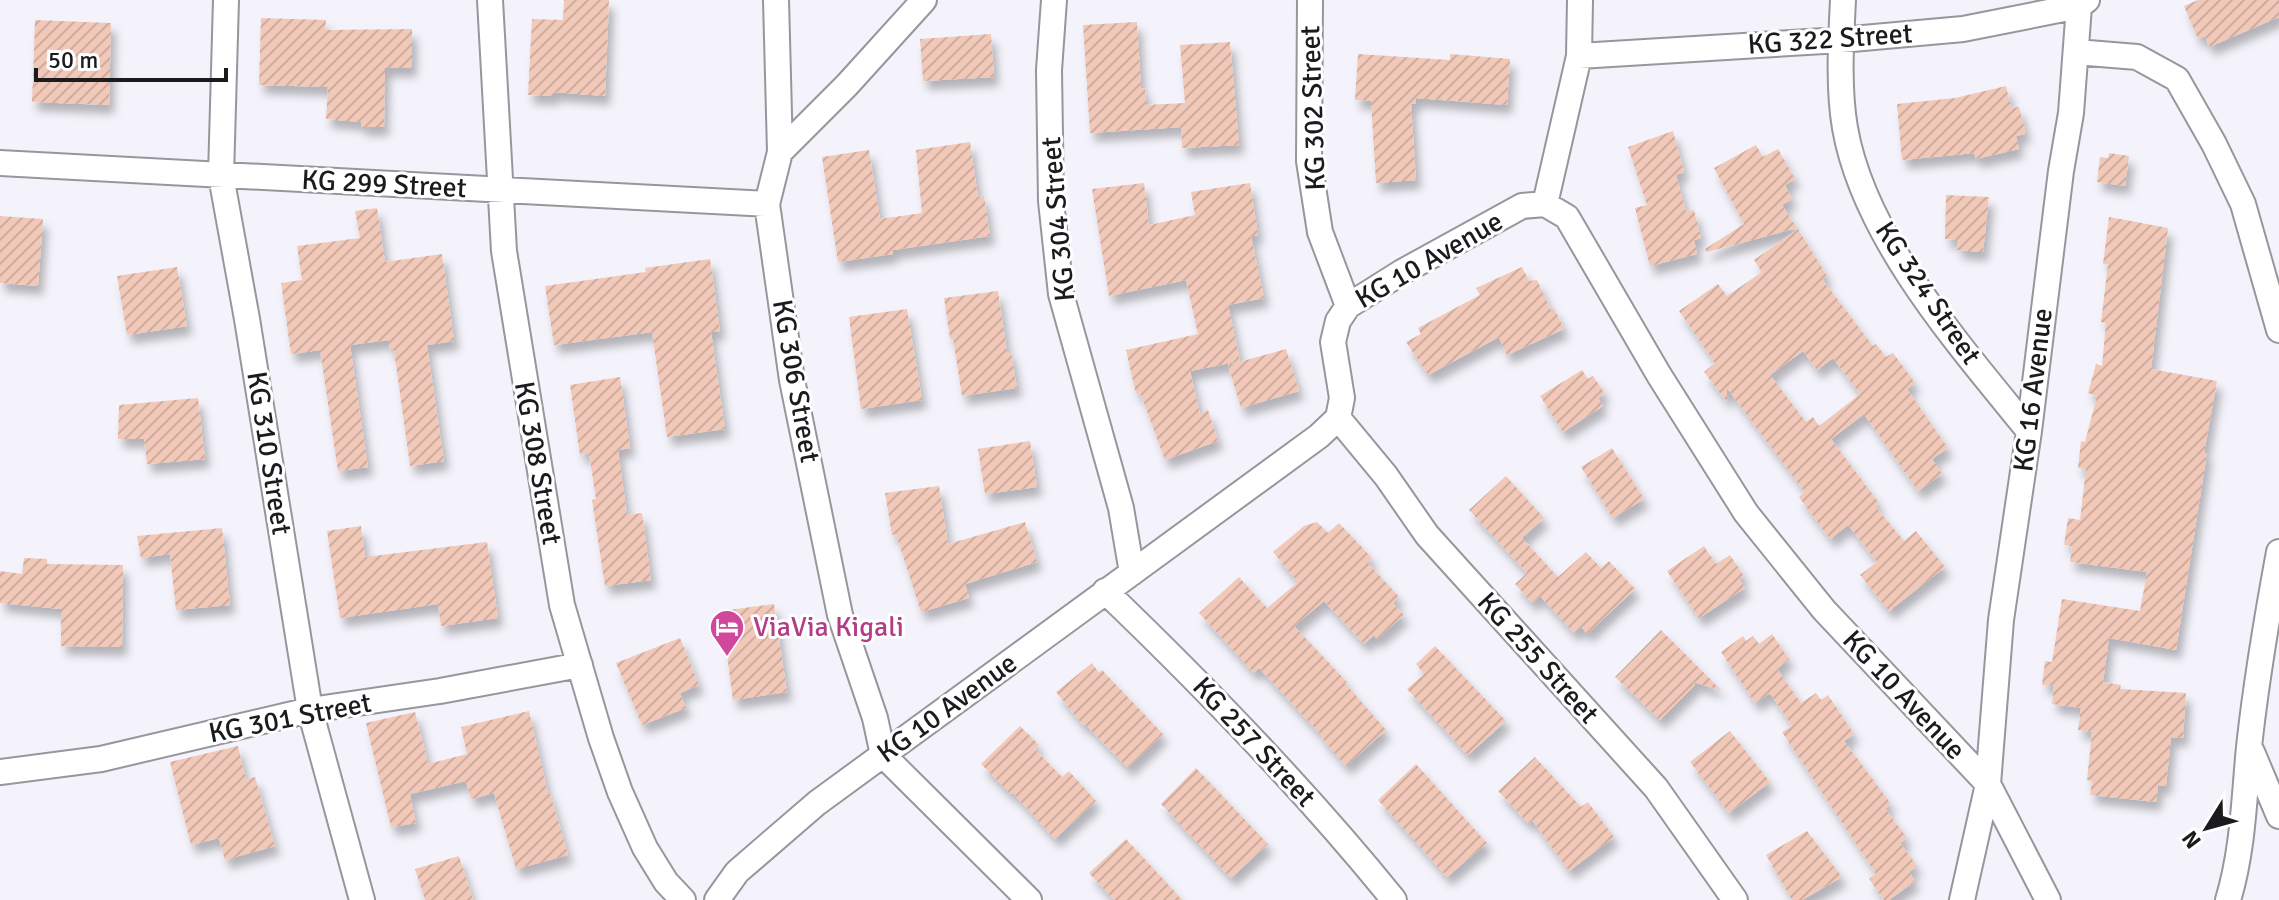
<svg xmlns="http://www.w3.org/2000/svg" width="2279" height="900" font-family="Signika,sans-serif">
<style>
.building{fill:url(#building-hatch);fill-rule:evenodd;filter:url(#shadow)}
.lines{fill:none;stroke-linecap:round;stroke-linejoin:round}
.minor-casing{stroke:#96969c;stroke-width:28}
.minor{stroke:#fff;stroke-width:24}
.labels{text-anchor:middle;dominant-baseline:central;stroke-width:6;stroke-linejoin:round;paint-order:stroke}
.street-label{font-size:28px;fill:#1b1a1d;stroke:#fff}
.hotel-label{font-size:28px;fill:#b23c85;stroke:#fff;text-anchor:start}
</style>
<defs>
<pattern id="building-hatch" width="6" height="6" patternUnits="userSpaceOnUse" patternTransform="scale(2)"><rect width="6" height="6" fill="#f2c9b8"/><path d="M-1 1l2-2M0 6l6-6M5 7l2-2" fill="none" stroke="#cfac9e"/></pattern>
<filter id="shadow"><feDropShadow dx="5" dy="9" stdDeviation="4" flood-color="#0004"/></filter>
</defs>
<rect width="100%" height="100%" fill="#f4f3fb"/>
<path class="building" d="M564 0H609L605 96 554 92V96L528 95 532 19 563 20Z
M2198 0H2279V17L2209 47 2205 36 2198 39 2184 6Z
M261 18 326 20 325 30 412 29V68H385L384 127H361V122L326 119 328 87 259 85Z
M35 20 111 23 109 105 32 102Z
M1137 22 1141 89 1145 88 1146 105 1185 103 1180 45 1230 42 1239 145 1182 148 1181 127 1090 133 1083 25Z
M991 34 994 77 923 81 920 39Z
M1358 54 1450 60V54L1510 59 1507 105 1416 98 1415 104H1411L1416 180 1376 183 1371 101 1355 100Z
M2006 86 2011 108 2019 107 2026 134 2016 136 2019 149 1976 159 1974 153 1902 160 1897 104 1955 98Z
M1673 131 1684 172 1676 175 1686 212 1694 210 1701 238 1694 240 1697 254 1650 266 1635 208 1647 205 1628 147Z
M970 142 978 197 984 196 990 236 893 250V254L838 262 822 157 869 150 880 219 922 213 916 150Z
M1756 145 1763 157 1778 149 1795 179 1785 185 1792 199 1782 205 1797 228 1707 252 1705 249 1744 224 1714 168Z
M2109 153 2129 156 2125 186 2097 182 2100 157 2108 158Z
M1144 183 1149 225 1195 215 1191 192 1250 183 1258 235 1251 236 1264 298 1228 305 1240 361 1190 371 1200 414 1208 410 1218 441 1165 460 1140 392 1136 394 1126 350 1198 334 1186 280 1109 296 1092 189Z
M1946 195 1989 197 1983 252 1957 250 1958 240 1945 239Z
M377 208 385 262 442 254 454 341 427 345 444 461 410 466 394 350H390L389 340 350 345 368 467 338 471 320 350 291 354 281 283 302 280 297 246 360 238 355 211Z
M0 216 43 219 38 286 0 283Z
M2109 217 2168 228 2151 369 2217 381 2204 453H2207L2176 650 2109 638 2103 682 2121 685 2120 689 2186 693 2183 738 2171 737 2166 786 2158 785 2156 802 2090 795 2092 781 2087 780 2092 732 2078 730 2081 708 2052 704 2054 686 2042 685 2045 661 2052 662 2062 599 2140 611 2147 572 2070 562 2072 546 2064 545 2068 518 2080 520 2086 469 2078 468 2081 441 2085 442 2097 396 2088 393 2096 364 2102 366 2106 323 2101 322 2108 264H2103Z
M1798 229 1827 276 1822 279 1873 346 1876 344 1886 357 1893 353 1915 383 1907 389 1948 448 1932 459 1942 474 1918 491 1864 414 1831 439 1879 503 1875 506 1904 541 1916 531 1945 567 1889 611 1860 575 1877 562 1848 525 1830 539 1799 497 1805 492 1761 434 1727 388V402L1704 372 1715 363 1679 311 1718 284 1727 296 1762 272 1754 260ZM1803 351 1817 370 1833 358 1860 394 1819 426 1813 417 1806 422 1770 375Z
M710 259 720 331 711 332 725 429 667 437 652 332 554 345 545 286 646 272 645 268Z
M177 267 187 326 127 335 117 276Z
M1522 267 1529 281 1537 280 1551 310 1554 308 1564 329 1507 355 1499 337 1428 375 1406 342 1421 334 1418 328 1480 295 1476 288Z
M998 291 1007 352H1011L1017 388 962 396 953 338H950L944 298Z
M907 309 922 400 861 409 849 317Z
M1286 349 1299 391 1241 408 1228 365Z
M1582 370 1588 379 1593 376 1605 394 1598 398 1603 406 1563 432 1540 396Z
M620 377 630 448 618 450 627 515 642 513 651 580 605 586 592 500 596 499 589 453 580 455 570 385Z
M198 398 205 459 147 464 144 439H118L119 405Z
M1030 441 1037 487 985 494 978 449Z
M1612 448 1644 499 1613 518 1581 467Z
M1506 476 1544 518 1522 538 1558 577 1586 552 1601 568 1609 561 1635 589 1587 634 1581 626 1574 633 1540 596 1532 603 1515 584 1527 573 1469 510Z
M939 486 948 544 1025 522 1037 562 965 584 969 598 921 612 896 534 892 535 885 493Z
M1317 522 1328 533 1339 523 1372 558 1368 563 1399 597 1393 603 1404 615 1377 639 1374 635 1364 644 1324 601 1294 626 1347 682 1345 683 1386 730 1346 766 1321 737 1322 736 1259 668 1254 673 1199 613 1239 577 1267 608 1298 582 1273 552 1304 526Z
M361 526 365 557 487 542 498 618 441 626 438 604 340 618 327 531Z
M222 528 230 605 176 610 170 554 141 558 137 536Z
M1704 546 1716 564 1730 555 1744 576 1739 579 1745 588 1699 618 1667 571Z
M24 558 47 559V564L123 565 122 647 61 646V609L0 603V571L22 574Z
M774 604 787 692 733 700 721 611Z
M1661 630 1721 690 1693 682 1695 685 1660 720 1615 677Z
M1772 634 1789 659 1777 669 1801 703 1816 693 1821 700 1828 695 1854 734 1844 741 1891 804 1885 808 1907 838 1900 843 1917 866 1909 872 1915 881 1889 900H1884L1869 879 1876 874 1782 732 1792 726 1770 693 1755 703 1721 652 1743 636 1746 641 1753 636 1759 644Z
M680 638 699 685 680 693 686 708 642 725 616 663Z
M1435 646 1506 721 1468 755 1407 689 1424 674 1416 664Z
M1092 663 1099 673 1102 670 1163 734 1128 768 1085 724 1083 725 1056 692Z
M529 711 548 794 550 793 568 855 516 869 494 793 471 799 466 781 410 794 416 823 391 827 366 723 415 712 428 764 467 754 461 727Z
M1020 726 1039 745 1035 749 1062 777 1069 771 1096 801 1055 839 1013 793 1011 794 981 764Z
M1730 731 1770 782 1729 813 1690 762Z
M238 746 246 780 255 777 275 846 225 860 219 838 191 845 170 762Z
M1535 757 1581 807 1588 802 1614 837 1569 871 1532 820 1528 823 1498 791Z
M1416 764 1487 843 1447 877 1378 800Z
M1196 768 1268 844 1231 878 1161 804Z
M1807 831 1842 877 1802 900H1792L1766 855Z
M1126 839 1165 881 1182 900H1114L1089 873Z
M459 856 473 900H425L415 869Z"/>
<g class="lines">
<g class="minor-casing">
<path id="minor" d="M226 0 221 176 247 319 310 710 362 900
M490 0 504 251 562 605 601 738 620 792 645 848 666 882 683 900
M776 0 780 152 767 204 792 380 840 615 875 718 883 755 1029 900
M1054 0 1049 70 1051 201 1061 294 1121 508 1132 573
M1310 0 1309 161 1320 232 1348 306
M1843 0C1841 41 1838 87 1845 128 1864 238 1960 346 2029 431
M2076 52 2137 57 2177 79 2214 144 2243 204 2279 330
M1579 56 1841 40 1963 29 2079 6
M780 152 847 85 924 0
M0 163 767 204
M1545 204 1579 56 1580 0
M1338 418 1386 476 1427 535 1656 788 1735 900
M1105 591C1207 689 1305 790 1394 900
M2252 752 2279 816
M0 772 101 759 310 710 440 691 580 665
M717 900 737 872 817 803 1319 436 1338 418 1342 398 1333 342 1338 321 1348 306 1402 272 1522 206 1545 204 1567 217 1659 375 1746 513 1824 610 1988 784 2048 900
M1962 900 1988 784 2001 620 2029 431 2061 171 2071 113 2079 6 2087 0
M2228 900C2243 851 2244 799 2249 747 2256 682 2267 617 2279 552"/>
</g>
<use href="#minor" class="minor"/>
</g>
<defs>
<g id="hotel-pin" transform="scale(1.8)"><path d="M0 17L-7.5 6A9.5 9.5 0 1 1 7.5 6Z" fill="#d1479c" stroke="#fff"/><path d="M-6-4.5h1.5V1H6V5H4.5V3h-9V5H-6ZM-4 0a1.8 1.8 0 1 1 3.6 0ZM.5 0V-2.5h3Q6-2.5 6 0Z" fill="#fff"/></g>
</defs>
<g fill-rule="evenodd">
<use href="#hotel-pin" x="727" y="627"/>
</g>
<g class="labels">
<g class="street-label">
<text transform="translate(1830 39) rotate(-4)">KG 322 Street</text>
<text transform="translate(1313 108) rotate(-92)">KG 302 Street</text>
<text transform="translate(384 184) rotate(3)">KG 299 Street</text>
<text transform="translate(1058 219) rotate(-95)">KG 304 Street</text>
<text transform="translate(1429 260) rotate(-30)">KG 10 Avenue</text>
<text transform="translate(1928 293) rotate(56)">KG 324 Street</text>
<text transform="translate(796 381) rotate(80)">KG 306 Street</text>
<text transform="translate(2033 390) rotate(-83)">KG 16 Avenue</text>
<text transform="translate(269 453) rotate(81)">KG 310 Street</text>
<text transform="translate(538 463) rotate(80)">KG 308 Street</text>
<text transform="translate(1538 658) rotate(48)">KG 255 Street</text>
<text transform="translate(1904 695) rotate(47)">KG 10 Avenue</text>
<text transform="translate(947 708) rotate(-36)">KG 10 Avenue</text>
<text transform="translate(290 718) rotate(-11)">KG 301 Street</text>
<text transform="translate(1254 742) rotate(47)">KG 257 Street</text>
</g>
<g class="hotel-label">
<text x="753" y="627">ViaVia Kigali</text>
</g>
</g>
<g transform="translate(2207 828) rotate(233)" stroke="#ffffff" stroke-width="6" paint-order="stroke">
<path d="M0-6L14 30L0 20L-14 30Z" fill="#1b1a1d"/>
<text y="-12" font-size="22" font-weight="bold" text-anchor="middle" fill="#1b1a1d">N</text>
</g>
<path d="M36 68v12h190v-12" fill="none" stroke="#1b1a1d" stroke-width="4"/>
<text x="48" y="68" font-size="24" fill="#1b1a1d" stroke="#ffffff" stroke-width="6" paint-order="stroke">50 m</text>
</svg>
